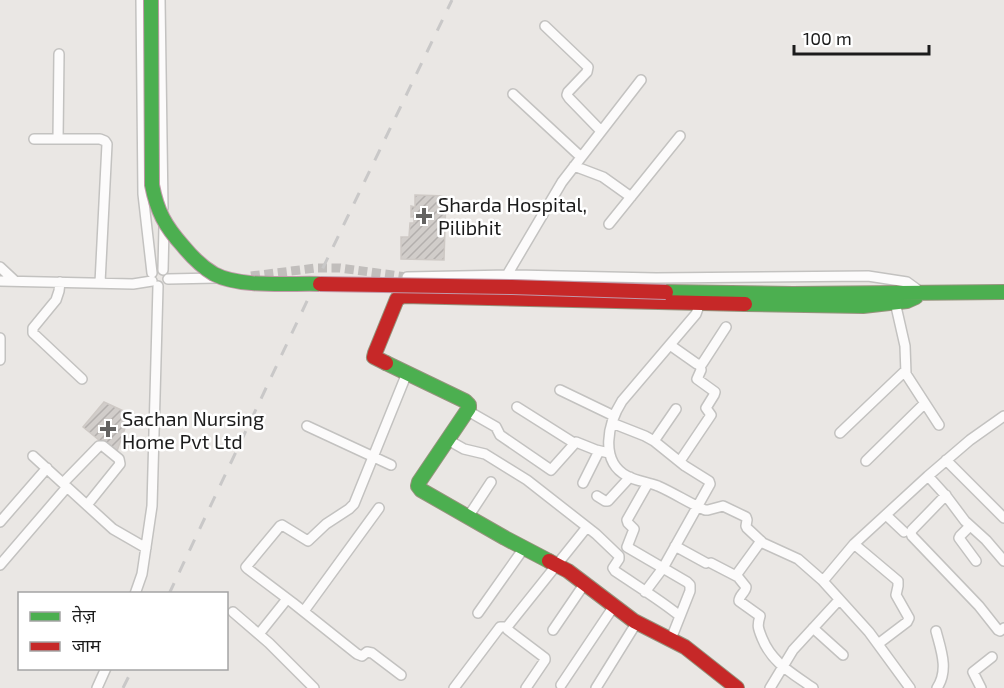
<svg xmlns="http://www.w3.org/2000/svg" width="1004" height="688" font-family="'Exo 2','Noto Sans Devanagari',sans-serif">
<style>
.building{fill:url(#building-hatch);stroke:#cec9c5;stroke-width:1.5}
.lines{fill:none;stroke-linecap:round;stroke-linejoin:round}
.street-tunnel{stroke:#c1bebc;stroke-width:9;stroke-dasharray:9 4.5;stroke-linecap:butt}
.street-casing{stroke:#c3c2c0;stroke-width:12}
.fast-casing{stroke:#95937c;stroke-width:16}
.jam-casing{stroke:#95937c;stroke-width:16}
.street{stroke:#fcfbfb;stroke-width:9}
.fast{stroke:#4caf50;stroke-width:14}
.jam{stroke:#c62828;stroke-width:14}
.rail{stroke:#c9c8c8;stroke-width:3;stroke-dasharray:12 12;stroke-linecap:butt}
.fast-bridge-casing{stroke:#c199a9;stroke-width:16;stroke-linecap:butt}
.jam-bridge-casing{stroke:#c199a9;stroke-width:16;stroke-linecap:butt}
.fast-bridge{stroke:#4caf50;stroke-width:14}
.jam-bridge{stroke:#c62828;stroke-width:14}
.poi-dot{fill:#646362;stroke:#fff;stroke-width:2}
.labels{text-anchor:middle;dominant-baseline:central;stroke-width:5;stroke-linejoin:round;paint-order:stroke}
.poi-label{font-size:20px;fill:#1c1c1c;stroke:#fff;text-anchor:start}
</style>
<defs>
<pattern id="building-hatch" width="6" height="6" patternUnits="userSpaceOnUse" patternTransform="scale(1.5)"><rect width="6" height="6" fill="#d1cdca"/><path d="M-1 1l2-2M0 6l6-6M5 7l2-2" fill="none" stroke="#b3afad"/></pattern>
</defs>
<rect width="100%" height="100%" fill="#eae7e4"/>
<path class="building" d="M415 195 446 196 444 260 401 259V237H409L410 223H414V217H411V206L415 207Z
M104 402 130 414 116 454 83 427Z"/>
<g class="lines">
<path class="street-tunnel" d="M251 276 316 268H340L407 277"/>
<g class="street-casing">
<path id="street" d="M141 0 143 194 152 273
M160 0 163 208
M545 26 588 67 587 72 568 92 567 95 569 98 601 131
M513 94 581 157
M34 139H100L105 141 107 144 100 283
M58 139 59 54
M574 166 603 177 631 197
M609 224 680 136
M0 267 15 281
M163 270 164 227
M507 275 562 182 641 80
M407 277 514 275 656 278 868 276 907 282 918 290
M168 279 216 278
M0 281 133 284 152 281
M60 282 59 291 56 300 33 328V333L82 379
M895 302 905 346 906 374 939 425
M700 303 696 314 622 401C608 423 599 461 627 476 636 481 648 482 658 486 674 493 689 503 705 510H708L723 506 746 517 747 520 746 526 747 528 763 543 798 559 822 580 869 632 910 688
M0 338V360
M670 345 697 364H702L726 327
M560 390 614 416
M517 407 574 443
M468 411 496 427 500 435 551 470 576 442 596 450 609 453
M612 423 645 436 654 441 685 466 709 481 710 484 663 568 645 592
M307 426 391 465
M840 433 905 371
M448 440 464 449 485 454 527 480 596 534 619 556V559L613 568 615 571C637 586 659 599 680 616
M654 441 676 409
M33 456 113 529 146 548
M946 460 1004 518
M680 461 711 415 706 408 714 395 715 392 697 379 701 370 700 365
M866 461 924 404
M928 476 947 497 965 521 986 540 1004 561
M63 483 99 446H103L119 459 120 464 87 505
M583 483 599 451
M648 483 627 520 628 523 634 529 627 547 687 582 690 585V591L671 639
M946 495 912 530 911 533 912 536 979 606 998 630 1000 631 1004 628
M597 496 605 501H608L630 477
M886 515 904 532
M468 517 491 482
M0 522 47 468
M970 526 960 536 959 538 976 561
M761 541 737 574 738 577 746 587C746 592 739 595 739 601L760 616C757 626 758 628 762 638 772 663 792 673 813 688
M854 544 898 581V586L896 595 909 618 907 622 878 644
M675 546 706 563
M711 563 738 577
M0 565 67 487
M823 581 854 544 928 476 970 440 1004 416
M135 594 142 574 152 506 158 286
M304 611 379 508
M233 612 269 643 314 688
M478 613 524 548
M813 628 843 655
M553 630 585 583
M936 631C941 650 949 670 937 688
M259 634 287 599
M401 675 372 653 367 652 362 656 357 654 293 603 248 569 246 567 280 526 282 525 308 541 326 524 349 509 354 504 407 373
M561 685 614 606
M97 688 106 668
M454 688 500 627H507
M526 688 545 660V658L508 630 507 627 587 527
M596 688 637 622
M770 688 793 650 839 600
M981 688 973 672 992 657"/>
</g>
<g class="fast-casing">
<path id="fast" d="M666 292 793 294 1004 292
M745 304 863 306 907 301 916 297
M386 363 465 401 469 405V408L419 482 418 486 421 490 505 538 549 561"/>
</g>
<g class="jam-casing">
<path id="jam" d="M386 363 374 357 375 353 397 299 403 296 745 304
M549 561 568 571 634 621 685 647 737 688"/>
</g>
<use href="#street" class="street"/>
<use href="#fast" class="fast"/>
<use href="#jam" class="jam"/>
<path class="rail" d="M169 594 308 299 452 0
M123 688 133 668"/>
<g class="fast-bridge-casing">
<path id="fast-bridge" d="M151 0 152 185C157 211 165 226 183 246 192 257 202 267 214 274 240 288 290 283 320 284"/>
</g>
<g class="jam-bridge-casing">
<path id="jam-bridge" d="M320 284 512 287 666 292"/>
</g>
<use href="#fast-bridge" class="fast-bridge"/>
<use href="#jam-bridge" class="jam-bridge"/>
</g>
<g class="poi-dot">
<path d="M421 207h6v6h6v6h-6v6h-6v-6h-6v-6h6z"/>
<path d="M105 420h6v6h6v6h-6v6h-6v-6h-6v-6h6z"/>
</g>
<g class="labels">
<g class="poi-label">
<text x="438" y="204">Sharda Hospital,<tspan x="438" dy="23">Pilibhit</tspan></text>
<text x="122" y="418">Sachan Nursing<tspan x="122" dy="23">Home Pvt Ltd</tspan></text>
</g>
</g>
<rect x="18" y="592" width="210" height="78" fill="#ffffff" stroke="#a4a4a4" stroke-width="1.5"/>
<rect x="30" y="612" width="30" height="9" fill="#4caf50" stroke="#a4a4a4" stroke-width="1.5"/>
<text x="72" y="622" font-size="18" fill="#1c1c1c">तेज़</text>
<rect x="30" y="642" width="30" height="9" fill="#c62828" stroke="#a4a4a4" stroke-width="1.5"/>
<text x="72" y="652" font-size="18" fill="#1c1c1c">जाम</text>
<path d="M794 45v9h135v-9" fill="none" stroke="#1c1c1c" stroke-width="3"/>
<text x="803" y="45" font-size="18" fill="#1c1c1c" stroke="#ffffff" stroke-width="4.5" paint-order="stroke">100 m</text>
</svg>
